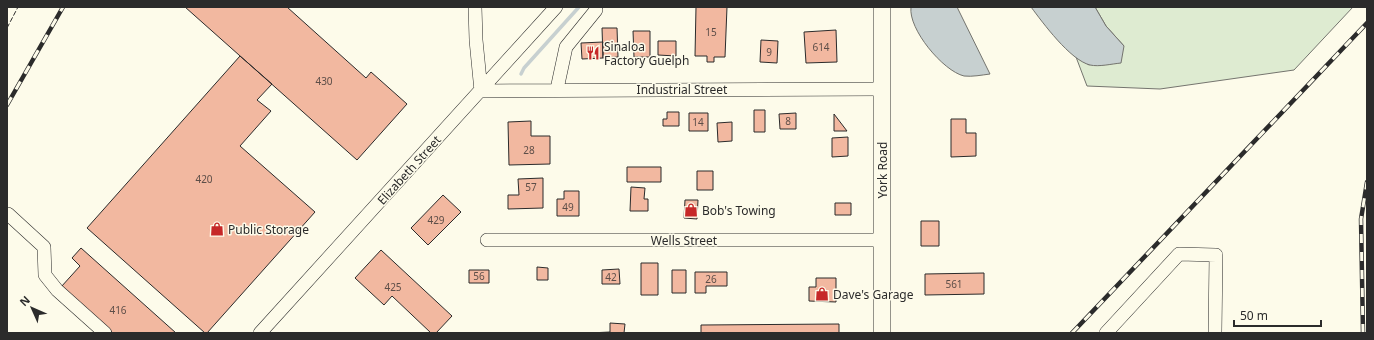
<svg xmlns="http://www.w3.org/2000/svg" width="1374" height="340" font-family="'Noto Sans',sans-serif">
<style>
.green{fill:#deebd1;stroke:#74746e}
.water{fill:#c7d0d0;stroke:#74746e}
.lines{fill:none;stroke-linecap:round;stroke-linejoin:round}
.stream{stroke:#c7d0d0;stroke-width:3.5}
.building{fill:#f2b8a0;stroke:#2b2b2b}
.minor-casing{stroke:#2b2b2b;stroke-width:14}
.major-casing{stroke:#2b2b2b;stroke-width:18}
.minor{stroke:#fdfbea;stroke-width:13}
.major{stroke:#fdfbea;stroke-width:17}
.rail-casing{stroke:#2b2b2b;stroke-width:4.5}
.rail{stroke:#fdfbea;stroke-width:3;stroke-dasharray:9;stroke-linecap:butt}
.fence{stroke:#2b2b2b;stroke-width:1;stroke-dasharray:5 2;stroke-linecap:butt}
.labels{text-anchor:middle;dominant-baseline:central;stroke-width:3;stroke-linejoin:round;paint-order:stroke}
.number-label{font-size:10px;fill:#5d4e48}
.poi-label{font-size:12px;fill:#2b2b2b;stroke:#fdfbea;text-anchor:start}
.street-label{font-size:12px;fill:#2b2b2b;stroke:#fdfbea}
</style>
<rect width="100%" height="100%" fill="#fdfbea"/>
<path class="green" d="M1095 7H1353L1294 70 1160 89 1087 86 1076 57 1089 65 1124 46 1106 26Z"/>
<path class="water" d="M911 7H957L990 74C982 75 972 77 964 76 943 71 908 29 911 7Z
M1031 7H1095L1106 26 1124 46 1121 63C1111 64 1099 67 1090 65 1070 60 1043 23 1031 7Z"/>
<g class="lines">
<path class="stream" d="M521 74 524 68 579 7"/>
</g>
<path class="building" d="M185 7H287L366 78 371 72 407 104 357 160Z
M696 7H727L725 57H714V62H707V56H695Z
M602 28H617L618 57 603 58Z
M836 30 837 62 806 63 804 32Z
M633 31H650V57H634Z
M761 40 778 41 777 63 760 62Z
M658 41H676V56L658 55Z
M603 42V58L582 59 581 43Z
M240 56 272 84 257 100 271 111 240 146 315 212 207 333H205L87 228Z
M754 110H765V132H754Z
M667 112H679V126H663V119H667Z
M689 113H708V131H689Z
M796 113V129H780L779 114Z
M834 114 847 131H834Z
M951 119H966V133H976V156L951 157Z
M531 121V136H550V164L509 165 508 122Z
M732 122V141L718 142 717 123Z
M848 137V156L832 157V138Z
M627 167H661V182H627Z
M697 171H713V190H697Z
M543 178V208L508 209V195H519L518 179Z
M631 187 645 188 644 199H648V211H630Z
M564 191H579V216H557V199H564Z
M443 195 461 212 428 245 411 228Z
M685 200H698L697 219 684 218Z
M835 203H851V215H835Z
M921 221H939V246H921Z
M81 248 176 333H113L61 287 80 266 72 258Z
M381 250 452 316 436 333H431L392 296 384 305 355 278Z
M641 263H658V295H641Z
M537 267 548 268V280H537Z
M619 269 620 284H602V270Z
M469 270H489V283H469Z
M672 270H686V293H672Z
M695 272H727V286H706V293H695Z
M984 273V294L925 295V274Z
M816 278H836V302L809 301V287H816Z
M610 323 625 324 624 333H589L610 332Z
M839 324V333H701V325Z"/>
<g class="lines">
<g class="minor-casing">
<path id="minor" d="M475 7 476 40 481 91
M557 89 566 47 596 10
M481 91 882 89
M8 214 44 247 45 275 57 290 105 333
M487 240H882
M260 333 556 7
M1106 333 1179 254 1216 255 1215 333"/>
</g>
<g class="major-casing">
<path id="major" d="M882 333V7"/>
</g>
<use href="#minor" class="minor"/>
<use href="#major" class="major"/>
<g class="rail-casing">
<path id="rail" d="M7 105 63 7
M1072 333 1367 23
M1363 333 1361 219 1367 182"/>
</g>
<use href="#rail" class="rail"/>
<path class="fence" d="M7 28 18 7"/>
</g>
<defs>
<g id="restaurant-bare" transform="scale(1.08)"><path d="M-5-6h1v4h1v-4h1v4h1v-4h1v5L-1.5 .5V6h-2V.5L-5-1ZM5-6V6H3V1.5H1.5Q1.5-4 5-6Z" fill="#c62828" stroke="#fdfbea" stroke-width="2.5" paint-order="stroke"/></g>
<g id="shop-bare" transform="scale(1.08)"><path d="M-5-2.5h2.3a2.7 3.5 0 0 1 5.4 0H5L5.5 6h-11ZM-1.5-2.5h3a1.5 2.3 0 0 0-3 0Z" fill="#c62828" stroke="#fdfbea" stroke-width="2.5" paint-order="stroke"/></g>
</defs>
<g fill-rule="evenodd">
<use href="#restaurant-bare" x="593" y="53"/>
<use href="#shop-bare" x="691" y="210"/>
<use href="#shop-bare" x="217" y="229"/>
<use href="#shop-bare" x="822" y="294"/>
</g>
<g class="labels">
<g class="number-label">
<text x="711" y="32">15</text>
<text x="821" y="47">614</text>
<text x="769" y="52">9</text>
<text x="324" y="81">430</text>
<text x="788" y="121">8</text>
<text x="698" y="122">14</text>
<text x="529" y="150">28</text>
<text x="204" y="179">420</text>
<text x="531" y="187">57</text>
<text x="568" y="207">49</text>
<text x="436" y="220">429</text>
<text x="479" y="276">56</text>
<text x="611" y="277">42</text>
<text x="711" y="279">26</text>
<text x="954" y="284">561</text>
<text x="393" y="287">425</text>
<text x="118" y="310">416</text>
</g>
<g class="poi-label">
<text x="604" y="46">Sinaloa<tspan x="604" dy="14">Factory Guelph</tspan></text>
<text x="702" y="210">Bob's Towing</text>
<text x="228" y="229">Public Storage</text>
<text x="833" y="294">Dave's Garage</text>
</g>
<g class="street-label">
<text x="682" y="89">Industrial Street</text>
<text transform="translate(409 170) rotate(-48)">Elizabeth Street</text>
<text transform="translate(882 170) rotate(-90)">York Road</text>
<text x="684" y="240">Wells Street</text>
</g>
</g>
<rect width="1374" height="340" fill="none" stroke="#2b2b2b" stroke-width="16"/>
<g transform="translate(32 308) rotate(315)" stroke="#fdfbea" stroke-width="3" paint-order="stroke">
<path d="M0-3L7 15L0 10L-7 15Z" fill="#2b2b2b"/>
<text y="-6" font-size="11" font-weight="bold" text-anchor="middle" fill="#2b2b2b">N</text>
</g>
<path d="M1234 320v6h87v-6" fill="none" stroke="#2b2b2b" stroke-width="2"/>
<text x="1240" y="320" font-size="12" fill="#2b2b2b" stroke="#fdfbea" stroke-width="3" paint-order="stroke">50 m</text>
</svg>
